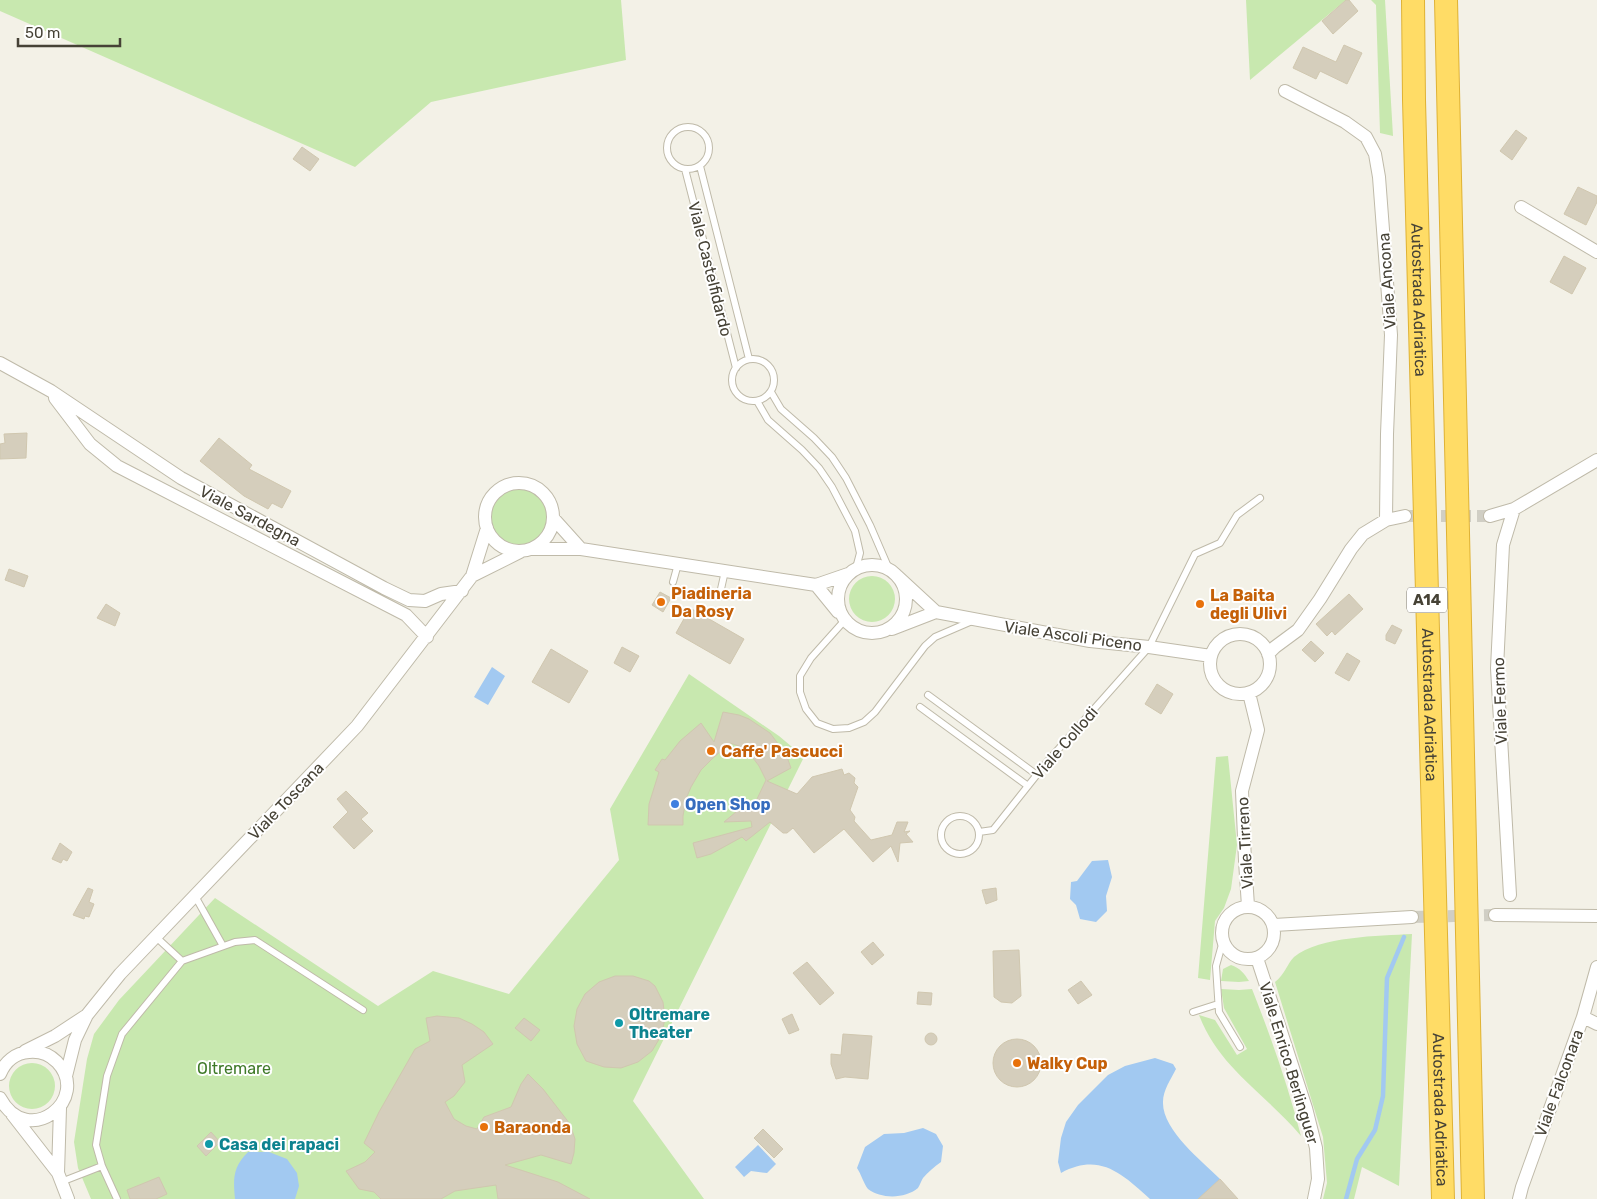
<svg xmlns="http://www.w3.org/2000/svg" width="1597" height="1199" font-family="Rubik,sans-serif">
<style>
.green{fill:#c8e8af}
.water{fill:#a2c9f1}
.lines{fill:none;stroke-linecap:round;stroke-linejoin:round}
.stream{stroke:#a2c9f1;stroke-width:4.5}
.building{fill:#d5cebc;stroke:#d0c7af}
.street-tunnel{stroke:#d0cec4;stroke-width:12;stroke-dasharray:12 6;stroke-linecap:butt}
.lane-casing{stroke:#bfbaa9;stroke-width:8}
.street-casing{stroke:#bfbaa9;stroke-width:14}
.highway-casing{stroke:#dfb235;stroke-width:24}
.lane{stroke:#fff;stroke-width:6}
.street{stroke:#fff;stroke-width:12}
.highway{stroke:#ffdc66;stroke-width:22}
.food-dot{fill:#e8710a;stroke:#fff;stroke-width:2}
.shop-dot{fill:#3f7fe0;stroke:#fff;stroke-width:2}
.culture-dot{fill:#0f9aa8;stroke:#fff;stroke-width:2}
.labels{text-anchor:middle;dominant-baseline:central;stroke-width:4;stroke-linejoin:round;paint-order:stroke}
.shield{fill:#fff;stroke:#7e7b72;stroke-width:1}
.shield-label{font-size:15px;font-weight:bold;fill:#464236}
.street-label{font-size:16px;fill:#464236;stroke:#fff}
.food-label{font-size:16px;font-weight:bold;fill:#c56008;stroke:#fff;text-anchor:start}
.shop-label{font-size:16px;font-weight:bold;fill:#366cbe;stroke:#fff;text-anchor:start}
.culture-label{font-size:16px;font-weight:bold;fill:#0d838f;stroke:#fff;text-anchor:start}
.park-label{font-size:16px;fill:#3e7928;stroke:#fff}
</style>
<rect width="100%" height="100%" fill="#f3f1e7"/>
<path class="green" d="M0 0H621L626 60 431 102 355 167 0 11Z
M1246 0H1346L1250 80Z
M1371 0H1385L1393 136 1380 133 1376 5Z
M490 517a29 29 0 1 1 58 0a29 29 0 1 1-58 0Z
M849 599a23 23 0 1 1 46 0a23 23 0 1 1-46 0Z
M689 674 779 736 804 757 633 1101 704 1199H91L78 1168 74 1142 87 1059 94 1034 119 1000 215 898 378 1006 433 971 509 994 619 860 610 809Z
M1228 756 1237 845 1231 889 1224 908 1215 921 1210 980 1198 978 1216 757Z
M1412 934 1399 1186 1362 1167 1354 1199H1323L1327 1183 1323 1137 1275 982C1285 974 1287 964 1294 957 1320 936 1379 936 1412 934Z
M1231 965C1240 968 1244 973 1249 981L1239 982 1221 981 1223 969Z
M1221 989 1239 990 1252 989C1271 1037 1288 1086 1301 1136 1266 1094 1219 1068 1199 1015L1215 1020 1237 1055 1247 1049 1224 1008Z
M9 1086a23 23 0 1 1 46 0a23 23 0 1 1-46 0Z"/>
<path class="water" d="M492 667 505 676 488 705 474 697Z
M1108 860 1112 877 1106 896 1107 911 1096 922 1080 919 1076 905 1070 899 1071 882 1077 881 1092 861Z
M1155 1058 1173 1064 1176 1069C1171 1079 1163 1090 1163 1102 1162 1130 1202 1161 1220 1179L1199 1199H1150C1122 1174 1100 1152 1061 1173L1058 1162 1061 1138 1066 1122 1078 1105 1108 1075 1125 1066Z
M923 1128 936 1134 943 1146 941 1162C934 1167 928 1172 923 1178 921 1181 920 1185 918 1188 905 1199 881 1199 868 1189 864 1184 861 1174 857 1168L865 1147 884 1134 904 1133Z
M758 1145 776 1164 767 1173 751 1171 744 1177 735 1167Z
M248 1152H269L287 1159 297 1173 299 1186 295 1199H235C233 1178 233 1167 248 1152Z"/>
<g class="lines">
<path class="stream" d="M1346 1199 1357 1159 1375 1130 1383 1096 1387 978 1404 937"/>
</g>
<path class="building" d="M1346 0H1349L1358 11 1333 34 1322 21Z
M1344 45 1362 53 1347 84 1320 71 1316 79 1293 68 1303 47 1336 62Z
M1516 130 1527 138 1512 160 1500 151Z
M302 147 319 159 310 171 293 159Z
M1578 187 1597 196V202L1586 225 1564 214Z
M1564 256 1586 268 1572 294 1550 282Z
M27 433 26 458 0 459V444L5 443 4 434Z
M219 438 252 465 249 469 291 491 282 508 272 503 268 509 244 496 200 461Z
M9 569 28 576 24 587 5 580Z
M660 592 671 598 663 612 652 605Z
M1349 594 1363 609 1335 635 1332 631 1327 636 1316 624Z
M106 604 120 613 115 626 97 618Z
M690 608 744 639 730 664 676 633Z
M1392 625 1402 630 1395 644 1386 640V635Z
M1311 641 1324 653 1315 662 1302 650Z
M622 647 639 656 630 672 614 663Z
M551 649 588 671 569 703 532 682Z
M1347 653 1360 661 1349 681 1335 673Z
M1157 684 1173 694 1161 714 1145 704Z
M723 712 739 715 749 719 770 733 779 745 787 757 791 768 767 781 797 794 812 777 842 769 844 775 849 773 855 778 854 783 858 787 850 810 855 817 854 821 871 840 892 835 897 822H908L904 832 910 831 906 834 913 842 900 843 898 862 891 846 873 862 844 829 814 853 793 828 787 833H783L770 822 746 841 742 837 711 854 697 858 693 843 752 827 751 821 724 822 743 806 748 809 757 799 766 780 759 766 753 758 739 746 730 743 712 759 701 770 691 787 686 799 683 816V825H648L649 804 659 772 655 770 662 759 665 760 680 741 701 723 714 742Z
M346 791 368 813 361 819 373 831 354 849 333 827 348 812 337 799Z
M60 843 72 852 67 861 63 859 61 863 52 859Z
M88 888 93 890 89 902 94 904 89 917 85 916 84 919 73 915Z
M996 888 997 900 986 904 982 890Z
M873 942 884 955 872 965 861 952Z
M1019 950 1021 996 1012 1003 1001 1002 994 997 993 951Z
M807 962 834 993 820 1005 793 973Z
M615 976H633L649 981 655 986 663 1002 665 1019 661 1036 652 1051 638 1062 621 1068 604 1067 586 1061 577 1044 574 1026 577 1009 585 994 599 982Z
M1081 981 1092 995 1078 1004 1068 990Z
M918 992 932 993 931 1005 917 1004Z
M792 1014 799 1030 789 1034 782 1019Z
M437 1016 459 1018 472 1024 484 1032 493 1044 462 1065 465 1082 454 1096 445 1102 454 1119 466 1126 477 1129 484 1117 511 1107 521 1084 528 1074 543 1089 570 1124 575 1139 574 1153 571 1164 541 1155 505 1165 558 1182 590 1199H498L496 1185 455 1191 441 1199H381L374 1192 359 1189 346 1171 365 1162 375 1152 364 1143 379 1112 415 1049 430 1041 426 1018Z
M524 1018 540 1030 531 1041 515 1028Z
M925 1039a6 6 0 1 1 12 0a6 6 0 1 1-12 0Z
M843 1034 872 1036 868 1079 845 1077 836 1079 831 1064V1054L841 1055Z
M993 1063a24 24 0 1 1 48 0a24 24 0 1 1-48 0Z
M763 1129 783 1149 774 1158 754 1138Z
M211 1132 220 1142 206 1156 197 1146Z
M159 1177 167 1194 156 1199H130L127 1190Z
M1220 1179 1238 1199H1198Z"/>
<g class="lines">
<path class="street-tunnel" d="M1405 516H1490
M1412 917 1495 915"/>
<g class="lane-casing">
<path id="lane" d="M667 148a21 21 0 1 1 42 0a21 21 0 1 1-42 0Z
M700 166 749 359
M685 169 736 368
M732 380a21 21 0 1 1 42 0a21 21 0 1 1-42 0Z
M771 392 781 409 814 438 832 457 846 478 870 525 889 569
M757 401 768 420 802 450 819 468 832 487 855 531 860 553 856 568
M673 582 678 564
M721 589 725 571
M845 620 811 658 800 676V692L806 709 817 723 833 729 849 728 864 722 875 712 925 646 935 637 972 621
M928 695 1037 775
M920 707 1028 786
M941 835a19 19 0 1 1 38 0a19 19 0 1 1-38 0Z
M979 832 993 830 1047 762 1149 647 1195 554 1220 543 1237 515 1260 498
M195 896 223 946
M156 937 182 961
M1223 941 1216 966 1219 1012 1240 1047
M1193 1012 1218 1004
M61 1182 102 1166
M117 1199 102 1166 96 1145 107 1076 122 1034 182 961 235 942 255 940 363 1010"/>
</g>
<g class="street-casing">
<path id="street" d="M1285 91 1345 122 1366 137 1375 154 1379 177 1391 335 1387 434 1386 520
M1521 207 1597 252
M0 363 51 391 181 478 384 588 409 600 425 601 441 594 462 591
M55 398 90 444 117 466 406 615 427 637
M485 517a34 34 0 1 1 68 0a34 34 0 1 1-68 0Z
M1490 516 1514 509 1597 460
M554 519 581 549
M533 549H581L816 585 848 574
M838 599a34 34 0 1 1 68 0a34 34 0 1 1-68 0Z
M472 576 520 552
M897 576 936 612 1090 641 1149 647 1211 656
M816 585 838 612
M892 629 936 612
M1210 664a30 30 0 1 1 60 0a30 30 0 1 1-60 0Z
M1268 654 1275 647 1298 630 1320 599 1351 549 1363 534 1386 520 1405 516
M1510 895 1497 668 1503 545 1514 509
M1248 906 1245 861 1242 791 1258 730 1249 693
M1222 933a26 26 0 1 1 52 0a26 26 0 1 1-52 0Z
M1495 915 1597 916
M1274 925 1412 917
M1257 958 1306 1108 1316 1148 1318 1179 1314 1199
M1583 1017 1597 1024
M25 1051 55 1036 87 1015
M0 1074C5 1062 15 1053 29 1052 39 1051 49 1054 57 1062 92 1099 28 1150 0 1098
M66 1076 75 1040 87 1015 120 974 357 726 472 576 487 528
M12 1114 58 1173 68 1199
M58 1173 60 1108
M1519 1199 1522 1187 1583 1017 1597 967"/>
</g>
<g class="highway-casing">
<g id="highway">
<path id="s1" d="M1413 0 1414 100 1443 1199"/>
<path d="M1446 0 1473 1199"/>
</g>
</g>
<use href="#lane" class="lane"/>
<use href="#street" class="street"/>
<use href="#highway" class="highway"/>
</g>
<g class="food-dot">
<circle cx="661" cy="602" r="5"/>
<circle cx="1200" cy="604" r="5"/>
<circle cx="711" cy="751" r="5"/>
<circle cx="1017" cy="1063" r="5"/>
<circle cx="484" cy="1127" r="5"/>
</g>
<circle class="shop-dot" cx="675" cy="804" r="5"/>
<g class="culture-dot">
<circle cx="619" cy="1023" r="5"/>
<circle cx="209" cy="1144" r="5"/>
</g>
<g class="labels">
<rect class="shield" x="1407" y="587.5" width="40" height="25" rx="4"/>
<g class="shield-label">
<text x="1427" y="600">A14</text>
</g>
<g class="street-label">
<text transform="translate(710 269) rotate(76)">Viale Castelfidardo</text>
<text transform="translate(1387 281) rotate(-94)">Viale Ancona</text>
<text stroke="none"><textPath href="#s1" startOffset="300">Autostrada Adriatica</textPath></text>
<text transform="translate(250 516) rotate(28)">Viale Sardegna</text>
<text transform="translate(1073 636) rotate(8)">Viale Ascoli Piceno</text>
<text transform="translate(1500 701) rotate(-92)">Viale Fermo</text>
<text stroke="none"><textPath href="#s1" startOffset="705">Autostrada Adriatica</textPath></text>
<text transform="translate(1065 743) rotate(-49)">Viale Collodi</text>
<text transform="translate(286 801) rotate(-46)">Viale Toscana</text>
<text transform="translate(1245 843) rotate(-93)">Viale Tirreno</text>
<text transform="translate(1289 1063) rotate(73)">Viale Enrico Berlinguer</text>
<text transform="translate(1559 1083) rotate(-70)">Viale Falconara</text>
<text stroke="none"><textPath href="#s1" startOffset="1110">Autostrada Adriatica</textPath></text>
</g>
<g class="food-label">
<text x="671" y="593">Piadineria<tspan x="671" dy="18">Da Rosy</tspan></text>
<text x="1210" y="595">La Baita<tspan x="1210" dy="18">degli Ulivi</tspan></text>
<text x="721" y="751">Caffe' Pascucci</text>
<text x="1027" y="1063">Walky Cup</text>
<text x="494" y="1127">Baraonda</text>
</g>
<g class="shop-label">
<text x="685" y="804">Open Shop</text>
</g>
<g class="culture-label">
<text x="629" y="1014">Oltremare<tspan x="629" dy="18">Theater</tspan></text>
<text x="219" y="1144">Casa dei rapaci</text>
</g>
<g class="park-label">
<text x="234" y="1068">Oltremare</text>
</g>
</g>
<path d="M18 38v8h102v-8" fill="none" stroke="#464236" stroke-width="2.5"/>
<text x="25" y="38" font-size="15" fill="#464236" stroke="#ffffff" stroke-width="4" paint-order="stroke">50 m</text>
</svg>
